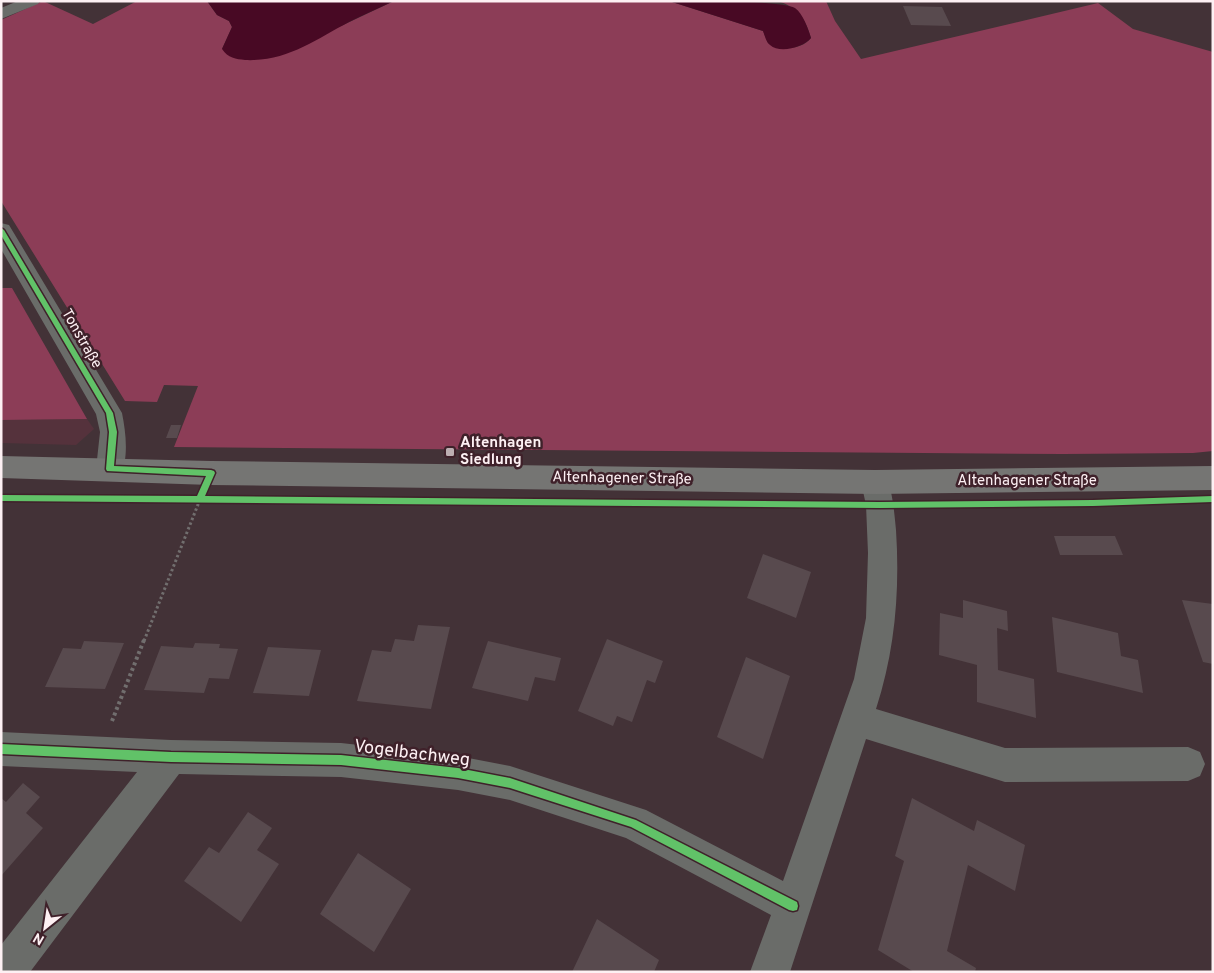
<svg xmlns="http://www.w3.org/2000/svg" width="1214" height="973" font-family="Overpass,sans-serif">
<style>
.built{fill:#55323c}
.forest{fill:#8c3d57}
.water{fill:#480924}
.building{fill:#584a4e}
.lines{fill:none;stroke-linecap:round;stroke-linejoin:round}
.path-far1{stroke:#716e6e;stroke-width:3;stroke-dasharray:2.5 2.5;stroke-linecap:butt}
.path{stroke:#716e6e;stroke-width:4;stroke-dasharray:3 3;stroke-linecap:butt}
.minor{fill:#6a6c69;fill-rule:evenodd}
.major{fill:#757573;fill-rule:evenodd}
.cycleway-casing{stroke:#3f212a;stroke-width:3}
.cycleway{fill:#61c268;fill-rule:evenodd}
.poi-dot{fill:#bcaeb1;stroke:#3f212a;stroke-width:2}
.labels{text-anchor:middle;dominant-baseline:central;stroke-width:5;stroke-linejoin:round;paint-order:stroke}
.street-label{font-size:15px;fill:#fdf0f3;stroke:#3f212a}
.poi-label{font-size:15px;font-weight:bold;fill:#fdf0f3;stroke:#3f212a;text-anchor:start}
.near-street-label{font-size:18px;fill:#fdf0f3;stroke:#3f212a}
</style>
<rect width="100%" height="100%" fill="#433237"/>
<path class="built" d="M87 419 94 429 76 445 1 443V420Z"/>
<path class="forest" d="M43 1 93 24 137 1H207L217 15 229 21 232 27 222 49 341 26 394 1H669L763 31 768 43C782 49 800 51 811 38 806 19 797 7 778 1H826L835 21 861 59 1098 3 1133 29 1213 52V451L1193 453 1063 454 174 447 198 386 164 385 157 402 125 401 1 201V20Z
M1 288H12L87 419 1 420Z"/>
<path class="water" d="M207 1H394C379 8 363 15 349 22 315 40 286 62 245 60 236 59 228 58 222 49L232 27 229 21 217 15Z
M669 1C693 1 779 0 795 8 803 14 808 28 811 38 804 47 780 54 770 45 766 42 765 36 763 31Z"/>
<path class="building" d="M903 6 942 7 951 26 911 25Z
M171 425H181L177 438H166Z
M1054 536H1115L1123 555H1060Z
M763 554 811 572 796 618 747 598Z
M963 600 1007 611 1008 631 997 628 998 670 1034 679 1036 718 977 702V665L939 655 940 613 963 618Z
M1182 600 1213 604V664L1203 662Z
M1052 617 1118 633 1121 656 1138 660 1143 693 1057 672Z
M418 625 450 627 431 709 357 701 372 650 391 652 395 639 414 641Z
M607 639 663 661 655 683 647 680 632 722 617 716 613 726 578 711Z
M84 641 124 643 105 689 45 687 63 648 81 649Z
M488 641 561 658 555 681 535 677 528 701 472 688Z
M195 643 220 644 219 648 238 649 229 679 209 678 204 693 144 690 161 646 193 648Z
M268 647 321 650 309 696 253 693Z
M746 657 790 676 763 759 717 737Z
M23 783 40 797 26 813 43 828 1 876V798L6 802Z
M912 798 974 831 977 820 1025 845 1015 891 968 865 947 951 976 968 975 972H914L878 950 904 861 895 856Z
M248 812 272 828 257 850 279 864 241 922 184 881 209 847 219 853Z
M358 853 411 889 374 952 320 914Z
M597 919 659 960 654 972H572Z"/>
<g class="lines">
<path class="path-far1" d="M144 641 199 502"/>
<path class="path" d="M112 721 144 640"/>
<path class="minor" d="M18 1H40L38 4 1 19V8Z
M1 223 9 225 122 413C126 433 129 458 120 477L110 480 100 477 96 469 100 432 96 414 1 249Z
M875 470 885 474C893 491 894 511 896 530 900 591 895 651 876 709L1005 748 1188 747 1200 752 1205 764 1200 776 1188 781 1005 782 866 739 790 972H750L771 915 626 838 510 800 458 790 341 777 179 774 30 972H1V945L137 772 1 766V732L171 740 341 743 458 756 510 766 646 810 783 881 854 679 866 618 868 553 866 505 861 482 865 474Z"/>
<path class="major" d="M1 456 211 461 875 470 1213 466V490L875 494 211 485 1 478Z"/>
<g class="cycleway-casing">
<path id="cycleway" d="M1 228 4 230 113 413 117 432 114 466 211 470 214 471 215 473 205 496 880 502 1093 500 1213 496V502L1093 506 880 508 1 501V495L197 496 206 476 107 471 106 469 109 432 106 413 1 235Z
M1 744 171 752 341 755 458 768 510 778 636 820 797 902 798 906 797 910 793 911 789 910 631 827 510 788 458 778 341 765 171 762 1 754Z"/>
</g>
<use href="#cycleway" class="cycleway"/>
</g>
<rect class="poi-dot" x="445" y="447" width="10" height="10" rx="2.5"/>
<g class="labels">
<g class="street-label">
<text transform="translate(81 339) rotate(60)">Tonstraße</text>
<text transform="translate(622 479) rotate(1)">Altenhagener Straße</text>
<text x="1027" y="481">Altenhagener Straße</text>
</g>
<g class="poi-label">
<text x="460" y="443">Altenhagen<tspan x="460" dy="17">Siedlung</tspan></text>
</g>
<g class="near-street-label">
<text transform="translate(412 754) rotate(7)">Vogelbachweg</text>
</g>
</g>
<rect width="1214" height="973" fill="none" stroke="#fdf0f3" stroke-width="5"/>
<g transform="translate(45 928) rotate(210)" stroke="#3f212a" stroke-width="4" paint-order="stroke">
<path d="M0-4L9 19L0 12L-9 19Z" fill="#fdf0f3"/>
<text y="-8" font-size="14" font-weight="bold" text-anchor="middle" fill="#fdf0f3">N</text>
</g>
</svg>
